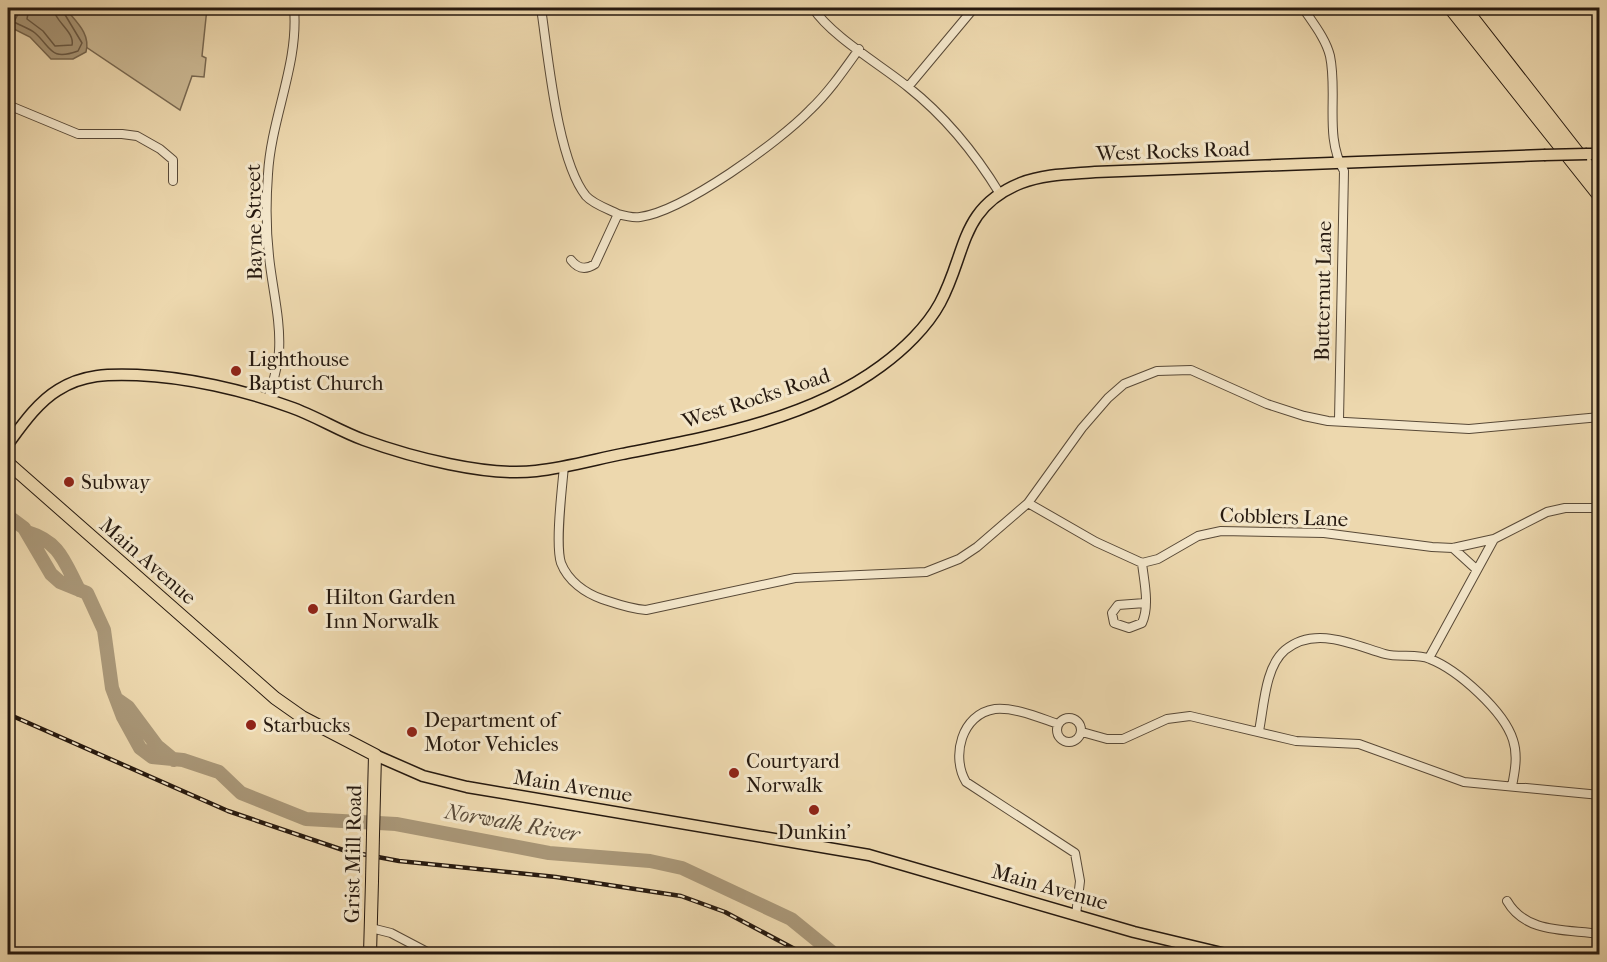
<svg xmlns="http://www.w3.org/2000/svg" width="1607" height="962" font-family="'IM FELL French Canon',serif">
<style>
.green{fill:#cbb893;stroke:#786851;stroke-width:1.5}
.water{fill:#a99778;stroke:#75654e;stroke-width:1.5}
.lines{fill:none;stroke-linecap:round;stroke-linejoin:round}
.shore{stroke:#685844;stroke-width:1.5}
.river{stroke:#a99778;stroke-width:14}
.minor-casing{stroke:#584937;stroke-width:10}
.major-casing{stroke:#26190f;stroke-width:13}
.highway-casing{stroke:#26190f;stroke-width:14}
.minor{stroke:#f3e6ca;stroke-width:8}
.major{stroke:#edd8ae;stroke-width:10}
.highway{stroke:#edd8ae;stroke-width:12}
.rail-casing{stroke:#26190f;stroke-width:4.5}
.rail{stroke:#f3e6ca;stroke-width:2;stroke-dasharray:7;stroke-linecap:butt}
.major-bridge-casing{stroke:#26190f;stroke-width:13;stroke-linecap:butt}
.highway-bridge-casing{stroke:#26190f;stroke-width:14;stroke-linecap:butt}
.major-bridge{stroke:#edd8ae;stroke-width:10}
.highway-bridge{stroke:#edd8ae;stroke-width:12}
.poi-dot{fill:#8f2418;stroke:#f3e6ca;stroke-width:2}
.labels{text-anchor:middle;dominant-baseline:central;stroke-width:6;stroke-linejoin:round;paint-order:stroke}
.street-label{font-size:21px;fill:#26190f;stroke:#f3e6ca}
.poi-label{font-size:21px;fill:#26190f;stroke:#f3e6ca;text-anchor:start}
.water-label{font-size:22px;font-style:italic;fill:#5a4b39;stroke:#f3e6ca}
</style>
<rect width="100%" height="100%" fill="#edd8ae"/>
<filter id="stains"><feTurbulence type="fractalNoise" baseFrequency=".00333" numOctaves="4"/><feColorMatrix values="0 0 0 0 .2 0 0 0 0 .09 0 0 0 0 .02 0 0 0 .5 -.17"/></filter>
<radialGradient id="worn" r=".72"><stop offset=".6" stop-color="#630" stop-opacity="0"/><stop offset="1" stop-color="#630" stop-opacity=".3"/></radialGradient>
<path class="green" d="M28 8H207L202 56 206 58 204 77 192 76 180 110Z"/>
<path class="water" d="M18 8H65C75 21 91 33 86 52L73 59H51L30 37 8 26V14Z"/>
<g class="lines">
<path class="shore" d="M21 8 14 22C21 26 29 28 35 33 52 48 50 61 78 51L82 43 61 8
M29 8 27 19 43 31 55 46 72 45C75 32 55 22 53 8"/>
<path class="river" d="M8 516 24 528 51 574 60 582 87 593 104 630 112 688 123 717 140 748 152 757 183 760 219 772 241 793 306 819 396 824 549 853 650 861 682 868 791 919 834 954
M27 532C60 542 64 561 79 590
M118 700 128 707 157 746 174 760"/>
<g class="minor-casing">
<path id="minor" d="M541 8C548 54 557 160 586 196 593 204 608 209 618 214
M813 8C831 36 881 65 908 87 946 117 975 153 1000 194
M1303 8C1313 23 1326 39 1330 56 1338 94 1324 137 1344 171L1339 420
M908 87 974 8
M8 105 78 134H122L137 136 160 149 173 160V181
M571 260C578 269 586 270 595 264L618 214C625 216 633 218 640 217 684 211 779 142 810 110 829 92 844 70 859 49
M268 400C272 384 278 368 279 351 281 320 272 287 269 256 266 229 266 201 268 174 271 118 299 64 294 8
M564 466C562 489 555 544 561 563 568 581 585 593 602 599 617 604 630 609 646 610L795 578 926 572 959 559 977 547 1028 503 1082 428 1108 398 1124 384 1157 371 1191 370 1267 404 1304 416 1328 421 1469 429 1600 417
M1028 503 1096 542 1142 563 1158 559 1198 536 1221 531 1324 533 1432 547 1453 548 1494 539
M1453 548 1476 569
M1142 563C1144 581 1150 606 1142 623L1129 628 1114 623 1112 613 1118 605 1145 603
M1429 658 1494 539 1547 512 1565 508H1600
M1057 730a12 12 0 1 1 24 0a12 12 0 1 1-24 0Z
M1058 724C1040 718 1015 707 995 709 961 714 951 757 966 782L1075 853 1080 881 1076 915
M1259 731C1264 706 1265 667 1285 650 1315 625 1354 645 1385 654 1399 658 1417 653 1430 659 1458 670 1504 711 1513 740 1518 755 1515 771 1512 786
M1082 732 1107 739H1123L1167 719 1190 716 1296 741 1359 744 1464 782 1600 795
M1507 901C1526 934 1566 929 1600 934
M371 928 391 933 431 954"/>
</g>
<g class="major-casing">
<path id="major" d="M1587 154H1600
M8 444C22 425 38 402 58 390 83 374 109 374 137 375 186 377 244 390 290 407 316 416 339 431 364 440 411 457 487 477 536 471 564 468 593 460 622 454 709 437 808 420 881 366 903 350 927 327 940 303 967 253 959 208 1021 183 1044 174 1070 174 1095 172L1544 155
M375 755 423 776 467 787 869 855 1134 932 1226 954"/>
</g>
<g class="highway-casing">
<path id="highway" d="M1450 8 1600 197
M1465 8 1600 181
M8 463 275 698 302 717 375 755 373 834
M370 954 372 881"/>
</g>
<use href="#minor" class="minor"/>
<use href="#major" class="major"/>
<use href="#highway" class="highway"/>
<g class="rail-casing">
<path id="rail" d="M8 714 228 811 346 851 399 861 556 877 681 896 725 912 804 954"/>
</g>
<use href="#rail" class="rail"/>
<g class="major-bridge-casing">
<path id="major-bridge" d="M1544 155 1587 154"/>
</g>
<g class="highway-bridge-casing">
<path id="highway-bridge" d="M372 881 373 834"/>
</g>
<use href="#major-bridge" class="major-bridge"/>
<use href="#highway-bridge" class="highway-bridge"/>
</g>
<g class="poi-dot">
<circle cx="236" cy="371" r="6"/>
<circle cx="69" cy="482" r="6"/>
<circle cx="313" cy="609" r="6"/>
<circle cx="251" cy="725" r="6"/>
<circle cx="412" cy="732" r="6"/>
<circle cx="734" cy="773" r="6"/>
<circle cx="814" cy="810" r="6"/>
</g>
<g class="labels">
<g class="street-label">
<text transform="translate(1173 151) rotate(-2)">West Rocks Road</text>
<text transform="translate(254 222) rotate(-91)">Bayne Street</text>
<text transform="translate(1323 291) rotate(-89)">Butternut Lane</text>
<text transform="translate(756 398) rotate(-18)">West Rocks Road</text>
<text transform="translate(1284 517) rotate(2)">Cobblers Lane</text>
<text transform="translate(148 561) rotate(41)">Main Avenue</text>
<text transform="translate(573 786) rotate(9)">Main Avenue</text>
<text transform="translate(353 854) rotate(-89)">Grist Mill Road</text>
<text transform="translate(1050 887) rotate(16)">Main Avenue</text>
</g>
<g class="poi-label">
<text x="248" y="359">Lighthouse<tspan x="248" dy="24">Baptist Church</tspan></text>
<text x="81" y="482">Subway</text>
<text x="325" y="597">Hilton Garden<tspan x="325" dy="24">Inn Norwalk</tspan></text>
<text x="424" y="720">Department of<tspan x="424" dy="24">Motor Vehicles</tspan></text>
<text x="263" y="725">Starbucks</text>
<text x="746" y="761">Courtyard<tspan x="746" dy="24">Norwalk</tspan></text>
<text x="814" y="832" text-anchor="middle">Dunkin'</text>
</g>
<g class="water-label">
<text transform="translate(512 823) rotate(10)">Norwalk River</text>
</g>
</g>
<rect width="1607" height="962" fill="none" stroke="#edd8ae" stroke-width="30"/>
<rect x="9" y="9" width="1589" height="944" fill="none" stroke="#26190f" stroke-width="3"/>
<rect x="15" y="15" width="1577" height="932" fill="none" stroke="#26190f" stroke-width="1.5"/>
<rect width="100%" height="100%" filter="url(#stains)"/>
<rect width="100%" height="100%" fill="url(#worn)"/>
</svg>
